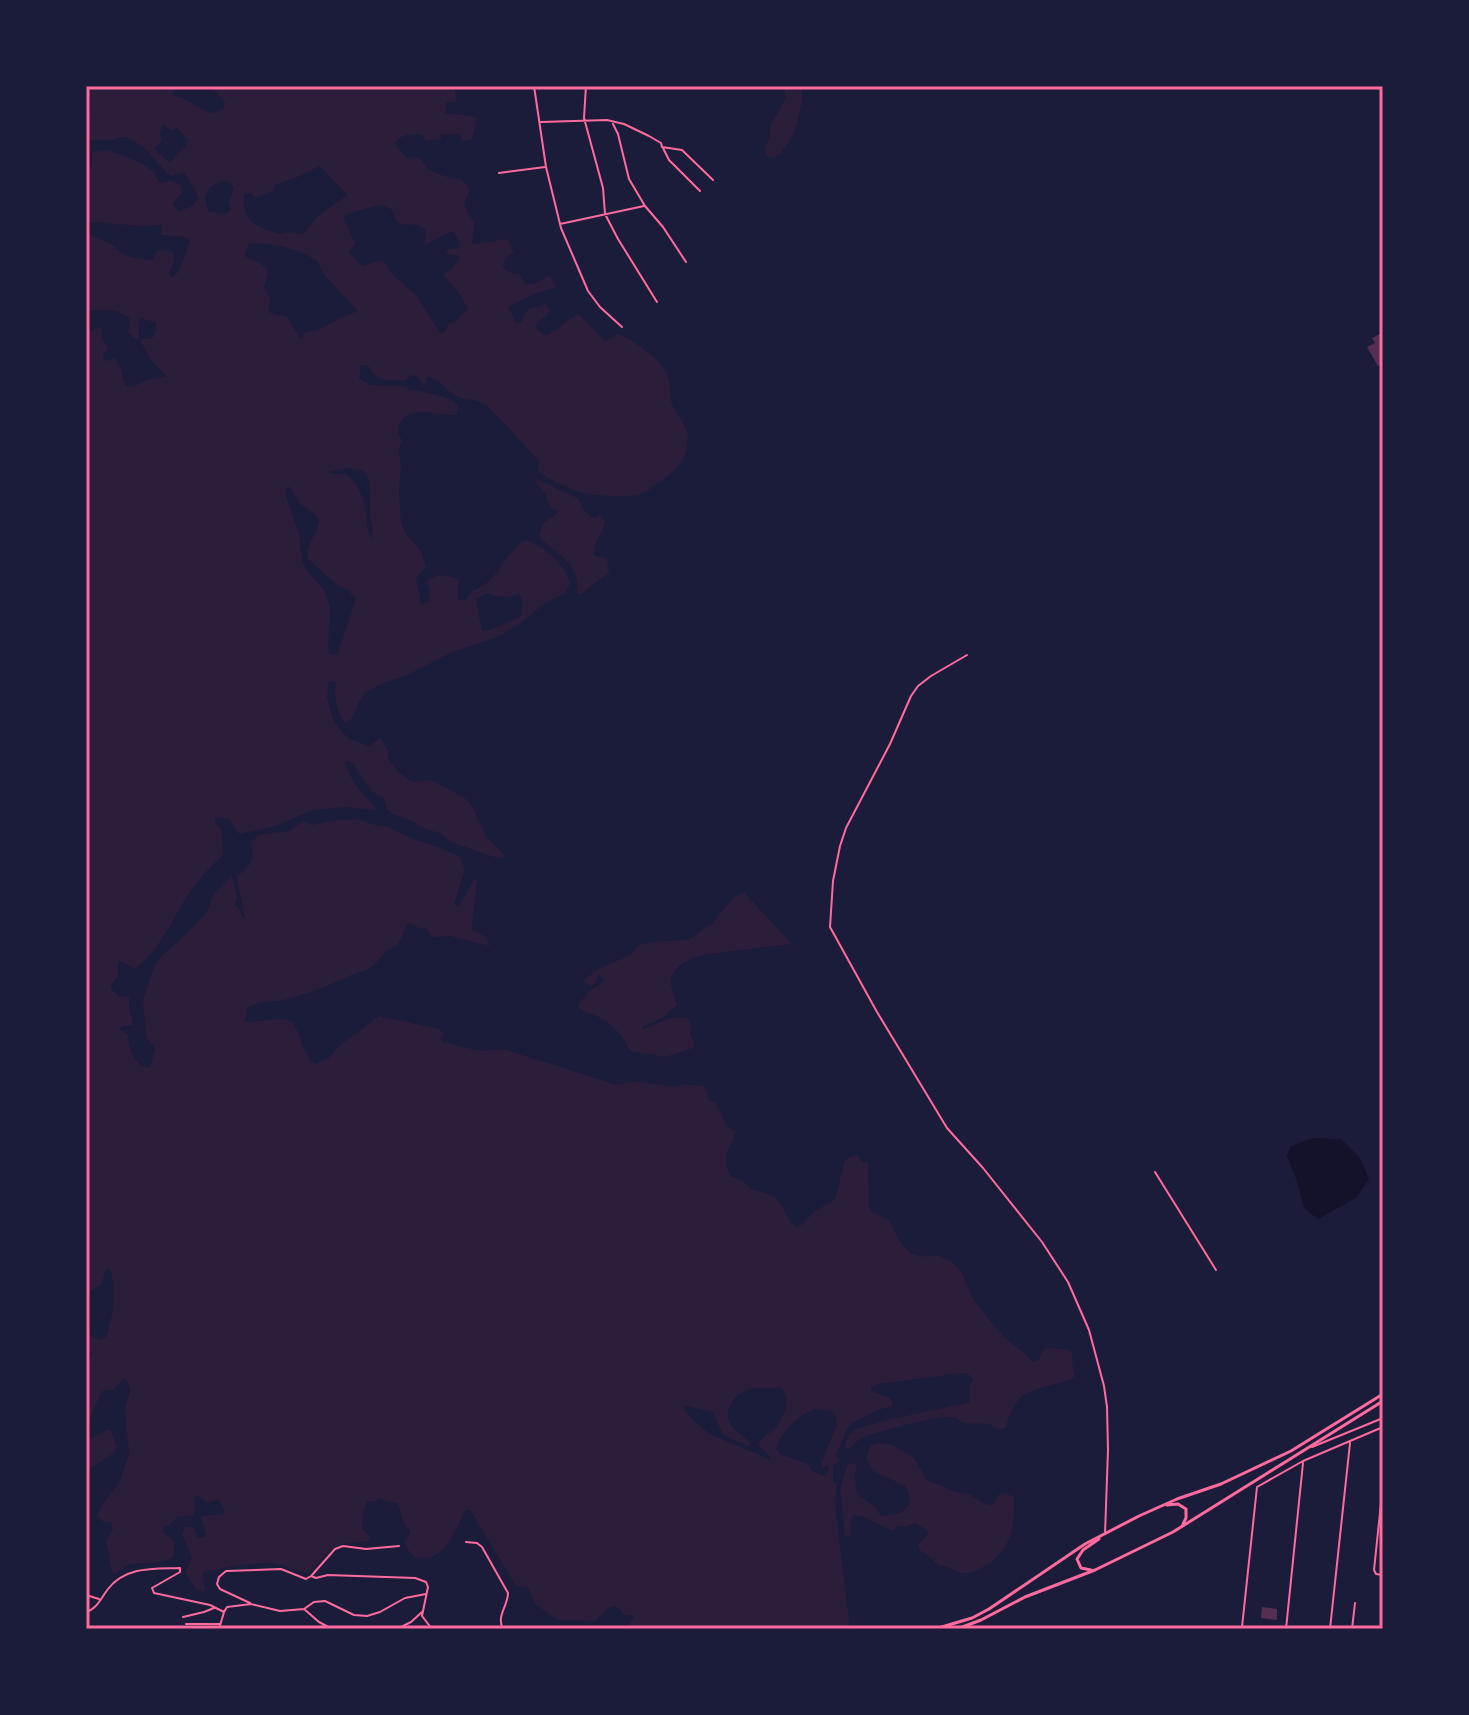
<svg xmlns="http://www.w3.org/2000/svg" width="1469" height="1715" font-family="'Work Sans',sans-serif">
<style>
.green{fill:#2a1e3b;fill-rule:evenodd}
.water{fill:#12122b}
.building{fill:#542f53}
.lines{fill:none;stroke-linecap:round;stroke-linejoin:round}
.minor{stroke:#ff6b9d;stroke-width:2}
.trunk{stroke:#ff6b9d;stroke-width:3}
.neatline{fill:none;stroke:#ff6b9d;stroke-width:3}
</style>
<rect width="100%" height="100%" fill="#1b1b3a"/>
<path class="green" d="M86 86H176L172 94 174 96C189 98 198 110 213 113L223 109 225 102 210 86H454L457 102H446L445 113 477 117 472 139 462 141 460 134 441 135V139L425 141 424 136C414 132 401 134 395 143L406 157 420 158 429 170 450 178 460 179 468 187 469 191 464 203 468 214 475 222 472 242 474 244 507 239 514 252C506 256 497 266 509 272 512 274 516 273 519 273L522 279 527 284H534L550 275 556 288 536 293 508 307 517 324 522 321C528 305 531 310 545 304L551 310C547 316 537 321 535 327L541 333 547 335C559 329 567 319 578 314L605 341 618 334C634 340 662 360 668 377 671 384 669 393 671 401 675 415 688 423 688 439 686 463 677 469 659 482 654 485 650 490 644 493 637 496 628 496 620 496 590 497 564 490 540 472L538 469 539 462 510 429 486 405C476 398 464 401 454 395 445 389 439 377 427 377L426 384H423L416 376 412 375 405 381C386 380 377 383 368 365H361L359 378 370 385 405 386 410 390 420 391 444 397 454 401 458 407 457 414 453 415C436 417 415 404 401 421 396 428 398 434 402 440L399 450 401 464 399 491 401 523 407 535 422 553 426 567 416 578 421 604 428 602 430 592 427 581C436 573 448 575 459 580L457 597 459 600H466C475 585 482 589 491 579 502 567 511 548 526 540 546 548 564 563 570 583 566 598 554 597 543 605 528 617 514 629 497 637 483 643 469 646 456 651 440 657 426 666 411 673 397 680 378 683 366 693 355 702 358 717 346 723 337 715 333 696 336 684L333 681H329L327 698 334 722 349 739 369 746 380 738 389 752 388 759 399 772 410 781 414 782 431 780 465 798 472 806 487 838 504 854V858H497L451 842 439 833 420 827 414 822 393 814 387 809 383 798 371 791 354 765 348 761 345 762C351 782 362 794 376 807L374 810 348 807 312 810 276 826 239 834 229 819 215 817 216 824 221 829 224 854C211 866 200 877 190 892 174 915 158 955 134 969L121 961 118 962V976L111 985V988L118 996 129 997V1012L132 1018V1025L122 1026 120 1029 128 1035C128 1048 135 1067 150 1068L155 1048 146 1037 143 1000 154 966 161 956 179 941 207 912 213 895 232 876 237 896 235 905 240 910 243 918 245 919 237 879V876C250 868 257 856 250 842L261 834 289 831 303 821 312 825 335 820 356 819 376 825 386 826 413 839 436 846 460 857 465 870 454 904 457 906 460 904 474 880H477L472 927 473 930 486 937 490 946 450 936 432 937 426 928H419L409 923C403 929 403 938 397 945 396 946 388 950 387 951 380 957 377 964 369 969 363 972 357 972 351 975 331 986 309 993 287 999 272 1004 258 998 246 1010L247 1014 245 1020 248 1022C259 1022 269 1019 281 1019 298 1019 298 1035 303 1048 306 1054 310 1059 315 1064L329 1058 340 1045 379 1016 439 1029 444 1034 440 1039 444 1043H450L457 1046 482 1051 503 1049 617 1085 636 1081 676 1087 685 1084 703 1086 707 1091 709 1101 716 1102 727 1127 736 1131C731 1152 720 1151 730 1176L744 1182 753 1190 770 1194 775 1197 782 1206 790 1222 797 1227C806 1224 805 1220 812 1214 819 1207 828 1205 835 1199L845 1160 855 1155 858 1156 862 1162 868 1163 869 1208 874 1213 888 1219C895 1230 900 1247 913 1254 922 1259 929 1254 938 1256 943 1256 951 1262 955 1265 965 1273 968 1292 976 1303 988 1318 1000 1334 1014 1345 1021 1351 1027 1353 1032 1362L1039 1360 1041 1353 1046 1348C1082 1350 1068 1348 1075 1377L1069 1380C1034 1391 1015 1388 1006 1428 997 1431 997 1427 988 1424 980 1422 971 1426 963 1422 953 1419 962 1418 952 1417 936 1416 879 1431 864 1437 858 1440 854 1444 849 1449H846L845 1445 848 1436 856 1429 891 1419 967 1403 970 1401 969 1388 973 1379 968 1374 963 1373 878 1384 871 1387V1391L890 1398 893 1403 892 1406 878 1410 850 1424 836 1454 840 1462 833 1465V1483H837L835 1504 850 1629H626L634 1617 631 1615H624L620 1609 614 1606 610 1607 595 1621 558 1620 536 1605 527 1586 520 1587 514 1583 470 1510H466L464 1512C457 1528 443 1561 423 1558 418 1557 414 1558 411 1554 408 1551 407 1546 405 1542L410 1533 409 1530 403 1521 398 1503 387 1502 381 1498 375 1501H367L363 1514 362 1528 371 1538 368 1541C355 1543 342 1541 331 1550 322 1557 317 1567 307 1573 295 1570 281 1563 269 1563 247 1563 225 1568 203 1572V1579L205 1589 204 1592 197 1590 185 1573 192 1558 182 1534 185 1527H194L197 1537 203 1538 206 1535 201 1518 203 1516 224 1514 225 1511 218 1500 208 1503 196 1495C193 1501 197 1509 193 1515L177 1517 170 1525 163 1528V1532L174 1541V1555L172 1558 163 1562 130 1564 115 1574 112 1572 106 1541 113 1529 111 1522H103L97 1515 105 1500 119 1484 129 1453 125 1410 130 1391 127 1380 123 1379 113 1390 102 1391C96 1402 94 1413 86 1424V1364L91 1358 93 1352 86 1350V1334L100 1340 106 1337C114 1311 116 1298 111 1271L108 1268 104 1274 102 1284 86 1294V330L92 331 98 327 101 329 102 339 108 347 103 356V359L107 361 114 358C126 369 120 376 126 386L133 387 147 380 167 376 154 364 140 341 142 339H152L156 330V323L141 318 139 321V339H135L128 332 130 322 129 318 116 311 86 310V232C94 237 102 239 111 244 116 247 117 250 122 253 129 258 146 261 154 259L156 252 159 250 172 252C179 262 167 268 170 277H173L178 272 185 256 190 240 184 237 161 235 162 225 142 226 89 222 86 226V168L92 166V155L93 152 108 150 141 163 153 171 160 183 171 181 181 185 182 193 173 203 174 207 180 211 192 206 199 198 185 174 182 172 173 176 169 175 143 147 129 138 122 137 112 140H86V118L90 114V96L86 92ZM163 124 171 130 177 128 188 140 187 144 170 162 156 151 155 148 162 140 160 134ZM320 166 347 195 317 217 304 234 289 232 278 234C272 230 266 230 260 227 246 221 242 207 244 194L251 193 256 198 274 190V185L298 177ZM223 181H227L234 188 229 201 231 210 225 214 208 211 205 197 210 187ZM381 205 391 209C393 213 394 218 397 221 404 230 415 218 426 231L424 245 427 244 450 232H454L460 245 458 248 445 250 448 254 458 255 459 259 451 270 444 273V276L459 293 468 309 455 321 449 323 445 332 441 333 439 331 416 295 392 274 383 260 362 266 349 252 355 243 344 219 345 216C356 210 369 208 381 205ZM251 243 277 245 301 252 317 261 325 276 358 311 340 318 320 329 306 332 301 339 287 317 268 312C270 294 273 305 264 287L268 272C264 264 254 260 246 257L245 255 248 245ZM349 468C379 469 368 495 370 514 371 524 375 530 371 539 368 533 368 528 367 520 365 502 361 486 346 474H332L329 472ZM286 487H290L299 503 314 513 319 519C318 535 305 544 308 559L340 587 346 589 356 599 340 647 337 654 334 655 330 654 328 647 330 606 324 590 307 571 302 562 299 534 285 494ZM486 593C501 597 505 600 519 593L523 603 521 616C508 621 497 630 482 631L476 600ZM778 1387C794 1395 785 1415 776 1427 770 1434 762 1436 758 1445L771 1457V1460L710 1434 694 1421 684 1409 686 1406 713 1412 722 1433 729 1438 748 1446 751 1444 749 1441C745 1437 737 1433 734 1429 719 1412 734 1393 752 1389 761 1387 769 1390 778 1387ZM816 1409 831 1411 836 1416 837 1424 821 1464 823 1467 829 1466 827 1474 824 1476 812 1471 808 1464 780 1454 776 1449C780 1433 801 1412 816 1409Z
M784 86H802C804 108 794 146 774 158L765 155V147L770 137V126L786 98Z
M537 479 579 499C581 506 587 516 595 518L600 515 605 520C605 533 592 541 594 556L607 558 609 573 581 594 576 593C583 565 555 554 539 536L543 523 558 513 557 510 550 508 545 493 535 482Z
M744 892 792 944 708 954C695 956 674 964 671 979 670 987 675 998 677 1005L661 1019 642 1027 643 1029 646 1028 671 1018H688L691 1023 690 1035 695 1045 693 1048 665 1057 630 1051C622 1034 612 1023 594 1015 587 1013 583 1011 577 1006L588 992 604 981 602 976 599 975 593 985 590 986 585 983 584 980 598 969 631 955 636 948 642 944 664 941 689 940 713 923 732 899Z
M108 1429 111 1431 117 1447 111 1455 86 1471V1441Z
M877 1443 888 1444 898 1448 914 1458 927 1480 958 1493 969 1494 985 1504 992 1505 1000 1493 1008 1494 1014 1497C1015 1529 1011 1552 981 1568 975 1571 969 1574 963 1573 953 1572 952 1566 939 1566L925 1553 919 1550 918 1544C922 1538 930 1538 927 1530L915 1523 905 1527 898 1526 892 1531 864 1517 853 1515C848 1522 853 1529 850 1536H845L840 1488 848 1464 857 1463 855 1479 857 1494 875 1507 881 1516C902 1515 918 1508 905 1486L873 1471 866 1459 870 1446Z"/>
<path class="water" d="M1313 1138 1341 1139 1360 1158 1369 1179 1356 1198 1318 1219 1304 1208 1297 1181 1287 1156 1291 1146Z"/>
<path class="building" d="M1382 333 1383 363 1378 366 1367 347 1375 343 1372 338Z
M1262 1607 1277 1609V1620L1261 1618Z"/>
<g class="lines">
<path class="minor" d="M534 86 546 167 561 228 588 291 600 307 622 327
M586 86 584 118 603 188 605 214 618 239 657 302
M541 122 607 120 624 124 649 136 661 143 662 147 682 150 713 180
M613 124 618 134 629 179 645 206 663 227 686 262
M663 148 669 160 700 191
M499 173 545 167
M560 224 644 206
M967 655 931 676 918 686 911 696 890 744 846 828 840 846 833 881 830 927 877 1012 947 1128 983 1168 1042 1242 1068 1282 1089 1330 1104 1386 1107 1407 1108 1450 1105 1534
M1155 1172 1216 1270
M1312 1447 1383 1418
M1383 1484 1374 1570 1376 1574 1383 1575
M466 1542 477 1543 482 1547 508 1593C508 1606 496 1616 503 1629
M312 1575 335 1549 343 1546 366 1549 399 1546
M86 1595 99 1599
M250 1603 220 1589 217 1584 219 1577 226 1571 281 1569 306 1579 311 1576 316 1578 328 1575 415 1578 426 1582 428 1587 422 1616 432 1629
M304 1609 319 1622 332 1629
M86 1612C97 1609 101 1598 108 1589 126 1566 154 1569 180 1568V1572L152 1588 154 1593 210 1605 224 1612 227 1607 251 1604 280 1611 304 1609 314 1602 325 1601 354 1615 367 1616 380 1612 405 1598 426 1594
M183 1617 204 1612 214 1608
M186 1624H220
M219 1629 224 1612
M397 1629 411 1622 422 1612
M1274 1629 1242 1627 1257 1487 1303 1461 1383 1427
M1286 1629 1303 1463
M1330 1629 1350 1443
M1352 1629 1355 1603"/>
<path class="trunk" d="M1167 1505 1178 1504 1186 1509V1518L1183 1524
M1091 1570 1081 1568 1077 1559 1083 1550 1099 1539
M935 1629 972 1618 989 1609 1085 1544 1139 1516 1177 1499 1221 1484 1291 1451 1383 1394
M957 1629 981 1620 1025 1597 1095 1570 1173 1532 1383 1401"/>
</g>
<rect width="1469" height="1715" fill="none" stroke="#1b1b3a" stroke-width="176"/>
<rect x="88" y="88" width="1293" height="1539" class="neatline"/>
</svg>
